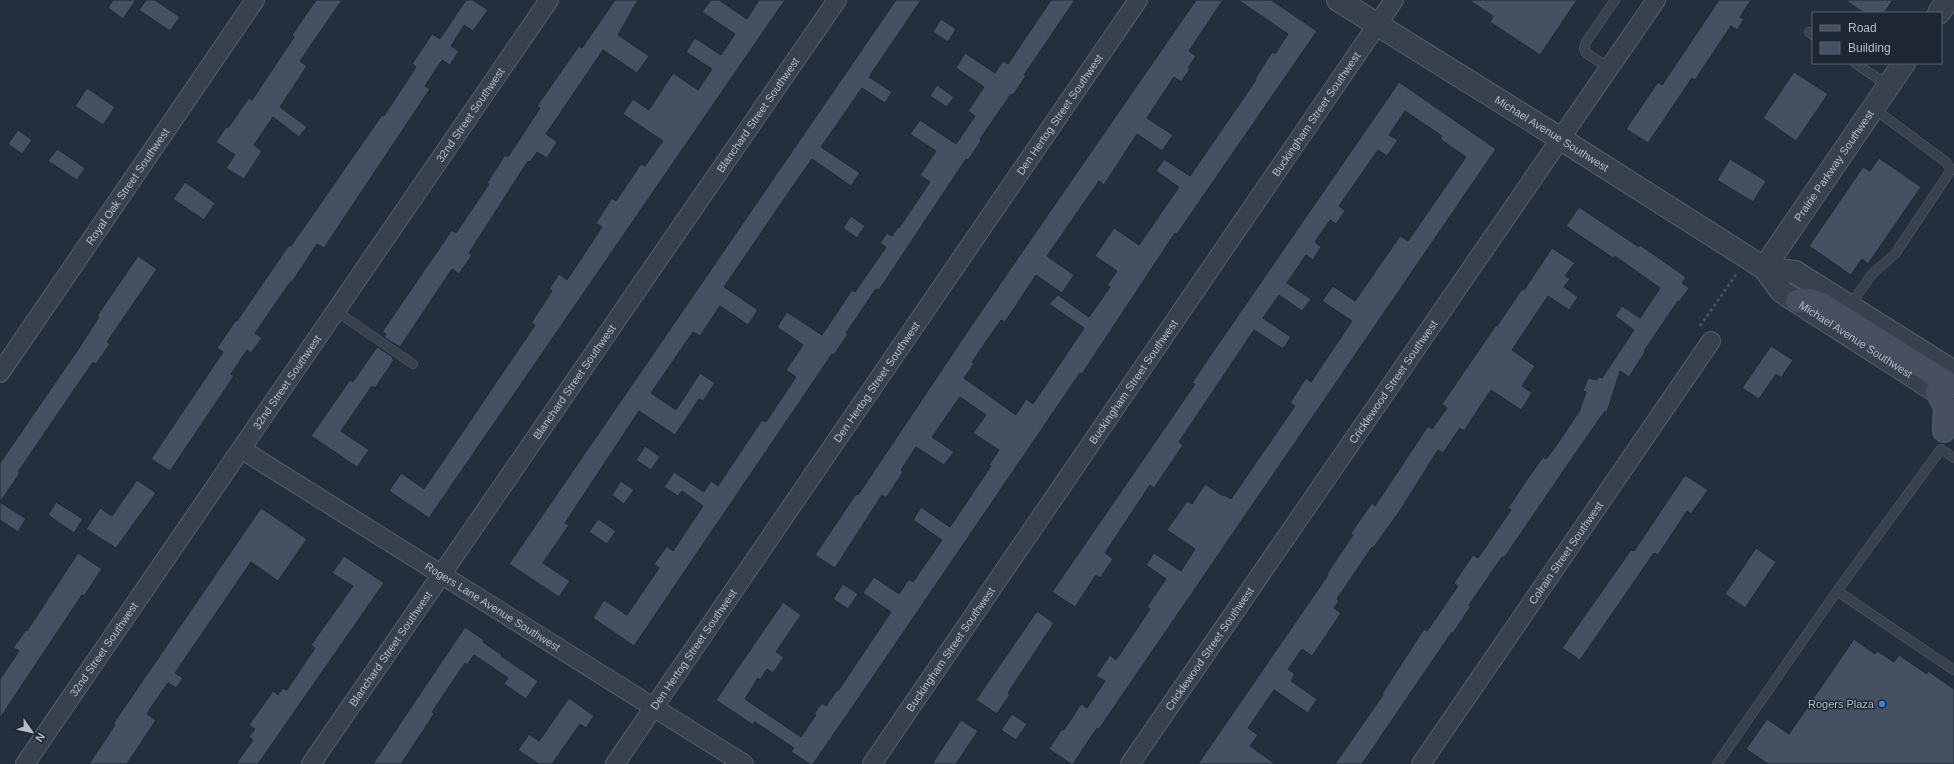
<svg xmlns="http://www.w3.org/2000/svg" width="1954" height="764" font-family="Helvetica,sans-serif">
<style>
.building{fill:#455162;stroke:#1f2835}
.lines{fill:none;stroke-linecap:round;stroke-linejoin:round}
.service-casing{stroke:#565f6c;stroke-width:10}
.minor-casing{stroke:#565f6c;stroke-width:20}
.tertiary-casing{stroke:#565f6c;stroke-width:24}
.secondary-casing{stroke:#565f6c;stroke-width:24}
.path{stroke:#44595c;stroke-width:2.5;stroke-dasharray:3 3;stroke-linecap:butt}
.service{stroke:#38414e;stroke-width:9}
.minor{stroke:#38414e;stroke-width:18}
.tertiary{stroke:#38414e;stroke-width:22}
.secondary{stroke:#465061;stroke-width:22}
.shop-dot{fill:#3f7fe0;stroke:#1d2633;stroke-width:1.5}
.labels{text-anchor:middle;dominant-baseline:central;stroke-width:3;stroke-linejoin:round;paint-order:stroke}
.street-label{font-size:11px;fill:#b4bcc9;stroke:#1d2633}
.poi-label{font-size:11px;fill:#b4bcc9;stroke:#1d2633;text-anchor:end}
</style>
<rect width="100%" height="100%" fill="#242f3e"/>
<path class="building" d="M113 0H136L123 19 108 8Z
M146 0H155L180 17 170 31 139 10Z
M316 0H342L300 61 307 66 280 107 307 127 299 137 273 117 254 145 262 151 244 179 226 168 235 155 216 142 226 127 228 128 249 98 252 100 294 37 292 35Z
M466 0H473L488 10 473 31 464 25 451 46 459 51 450 65 442 60 425 86 430 89 324 248 317 244 292 282 291 281 255 333 262 338 251 353 247 350 231 374 234 376 170 471 151 459 223 352 217 348 236 320 237 321 289 245 291 246 382 115 384 116 416 67 412 64 432 34 440 39Z
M615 0H638L618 35 649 56 637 73 603 50 546 134 557 142 547 158 537 152 530 162 528 161 469 253 472 255 459 274 452 269 400 347 384 337 386 334 382 332 452 230 456 233 489 184 487 183 505 155 508 157 540 108 537 106 579 46 582 48Z
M711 0H719L747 19 759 0H785L429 518 389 491 401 473 424 489 535 325 531 323 552 291 549 289 559 274 567 280 602 227 596 223 612 198 616 201 641 164 645 166 663 141 623 114 633 99 649 110 673 73 698 90 712 69 686 52 695 38 721 55 735 34 702 12Z
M896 0H921L869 77 892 92 885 103 862 88 821 147 860 173 851 186 812 159 791 189 724 287 758 310 748 325 720 306 700 336 693 332 651 393 676 410 700 373 715 383 703 401 699 399 675 435 639 411 565 523 569 525 543 563 570 581 559 597 509 564Z
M1051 0H1075L1024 75 1026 76 1013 95 1011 94 980 139 981 141 968 160 966 159 879 290 876 289 846 333 848 334 834 355 832 354 634 646 593 618 604 600 627 615 659 568 654 564 667 546 673 551 703 506 682 491 678 496 664 487 674 472 704 492 711 481 718 486 762 420 766 422 796 377 786 370 803 345 777 327 787 312 822 335 852 290 855 292 886 247 880 243 887 233 892 236 898 227 899 228 930 182 920 175 936 151 910 134 920 120 956 144 975 116 968 111 984 87 956 68 965 53 995 73 1003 61 1008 64Z
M1196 0H1223L1189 51 1196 56 1188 68 1190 69 1181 82 1174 77 1147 118 1173 135 1162 151 1137 134 1104 185 1099 181 1047 256 1074 275 1062 293 1036 275 1005 322 1001 320 972 362 974 364 964 378 1016 415 1026 399 1033 404 1084 328 1049 304 1058 295 1089 317 1110 287 1107 285 1117 271 1095 256 1114 228 1139 245 1179 187 1156 171 1164 159 1190 176 1256 80 1255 79 1272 52 1275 54 1288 34 1238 0H1271L1317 31 1177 234 1175 233 1082 374 1080 373 862 693 813 764H810L791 752 794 748 755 722 753 725 716 700 783 602 801 615 776 652 784 657 773 673 767 669 760 680 758 678 745 699 801 737 816 715 814 714 822 703 826 706 837 690 838 691 891 612 863 593 874 577 899 594 909 579 913 582 942 540 913 520 921 507 950 527 991 466 989 465 999 450 973 433 986 415 960 397 932 437 954 452 944 465 916 447 901 470 903 472 886 498 882 495 835 568 815 555 856 494 858 495 978 316Z
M1469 0H1577L1540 55 1490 22 1493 16Z
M1719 0H1751L1740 17 1744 19 1737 30 1731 26 1695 80 1692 78 1648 143 1626 129 1658 82 1662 85Z
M1845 0H1893L1884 13H1864Z
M941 19 956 29 948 42 933 32Z
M1794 72 1828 94 1796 141 1763 118Z
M1399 82 1496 149 1099 729 1097 728 1073 764H1071L1049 749 1062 729 1064 730 1081 704 1087 708 1105 681 1096 676 1110 655 1116 660 1150 609 1147 607 1166 579 1146 565 1154 553 1181 571 1195 549 1167 530 1187 501 1192 504 1205 484 1223 496 1224 495 1231 499 1295 406 1290 403 1306 378 1311 382 1352 321 1322 301 1333 286 1355 301 1400 236 1408 241 1466 157 1440 139 1442 136 1405 111 1389 135 1398 140 1387 156 1378 150 1339 206 1345 211 1336 224 1330 220 1315 242 1321 247 1313 260 1306 255 1287 283 1311 299 1302 311 1279 295 1263 318 1291 337 1283 349 1254 330 1179 442 1183 445 1154 488 1150 485 1105 553 1113 559 1100 578 1096 575 1075 607 1052 592 1195 384 1192 383 1208 359Z
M937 85 954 97 947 107 930 96Z
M87 88 115 107 103 125 75 106Z
M18 130 32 140 22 154 8 144Z
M57 149 85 168 77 180 48 161Z
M1879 158 1921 187 1868 264 1862 259 1851 275 1809 246 1863 167 1870 171Z
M1730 159 1766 181 1753 202 1717 180Z
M185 182 215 203 204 220 173 199Z
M1579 207 1639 247 1640 245 1686 277 1682 283 1689 288 1679 302 1678 301 1644 351 1645 352 1629 377 1620 371 1607 412 1605 411 1577 451 1504 558 1502 557 1469 605 1471 606 1453 633 1452 632 1362 764H1335L1383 695 1382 694 1424 629 1427 631 1458 586 1454 583 1473 555 1478 558 1511 510 1508 508 1526 481 1543 457 1546 459 1556 446 1580 410 1586 392 1583 391 1588 378 1597 380 1598 377 1602 378 1634 330 1615 316 1622 306 1640 318 1660 288 1615 256 1613 258 1566 226Z
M851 216 865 226 857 238 843 228Z
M1552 248 1575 263 1565 276 1570 279 1564 287 1578 297 1569 310 1548 296 1512 350 1535 366 1522 386 1532 393 1521 410 1491 390 1464 431 1460 428 1443 453 1438 450 1401 509 1373 548 1372 547 1337 599 1339 601 1334 608 1341 613 1321 643 1312 656 1302 649 1288 669 1295 674 1291 681 1317 699 1308 713 1274 690 1248 728 1258 735 1250 746 1275 764H1198L1328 575 1327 574 1353 535 1351 533 1372 503 1375 506 1428 426 1432 429 1447 408 1442 404 1496 325 1497 326 1522 289 1524 290Z
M138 256 157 269 107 342 110 344 96 364 93 362 18 472 20 473 0 502 26 519 18 532 0 520V463L77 351 99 317 97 316Z
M1771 346 1793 360 1781 378 1776 374 1759 399 1742 388Z
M377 347 393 357 392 359 394 360 375 388 372 386 341 431 369 450 357 467 311 436 350 380 353 382Z
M645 446 660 457 651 470 636 460Z
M1685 475 1708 490 1691 514 1687 511 1658 555 1654 553 1580 660 1562 648 1631 550 1634 551Z
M137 480 156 493 116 548 86 529 100 508 112 516Z
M621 481 634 490 624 504 612 495Z
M56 502 83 519 74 533 48 515Z
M261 508 307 539 278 581 251 562 175 673 183 678 176 688 168 683 151 707 147 714 156 720 127 764H89L115 725 113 724Z
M598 519 616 531 607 544 589 532Z
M1756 548 1776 562 1745 608 1725 594Z
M78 553 102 569 84 596 82 595 0 718V679L19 651 13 648 26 630 27 631Z
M344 556 384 583 258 764H236L253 740 249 737 255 729 249 725 273 691 278 695 283 688 287 690 315 648 311 645 353 586 332 573Z
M843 584 858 594 848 609 833 599Z
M1037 611 1054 623 1008 693 1010 694 997 714 976 700Z
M465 627 484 640 483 642 502 655 501 656 538 681 526 699 504 684 508 678 474 655 467 665 465 663 432 712 434 714 401 764H373Z
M1854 639 1875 654 1877 651 1894 662 1899 655 1927 674 1928 671 1954 689V764H1768L1746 749 1767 719 1789 734Z
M569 698 594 716 586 728 580 724 552 764H539L518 750 529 734 539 741Z
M1012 714 1027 724 1016 740 1001 730Z
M961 720 978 731 956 764H932Z"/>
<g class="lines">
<g class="service-casing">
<path id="service" d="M1809 32 1813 35
M1855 63 1889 86
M1609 68 1586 53 1584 48 1586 42 1615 0
M1849 307 1872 274 1895 254 1951 170 1946 162 1873 108
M336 311 413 364
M1837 591 1954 670
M1717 764 1837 591 1941 449 1954 458"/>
</g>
<g class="minor-casing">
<g id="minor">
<path id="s1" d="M0 373 255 0"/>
<path id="s2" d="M241 449 744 764"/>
<path id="s3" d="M25 764 549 0"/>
<path id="s4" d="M311 764 837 0"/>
<path id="s5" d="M615 764 1138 0"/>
<path id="s6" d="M872 764 1394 0"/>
<path id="s7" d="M1130 764 1656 0"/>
<path id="s8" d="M1421 764 1711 341"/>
</g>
</g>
<g class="tertiary-casing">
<g id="tertiary">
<path id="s9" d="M1338 0 1561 139 1764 268 1782 292 1953 402"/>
<path d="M1939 13 1948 0"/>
<path id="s10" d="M1764 268 1904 63"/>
<path d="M1764 268 1795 272 1954 372"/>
</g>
</g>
<g class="secondary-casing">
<path id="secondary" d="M1797 301 1810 300 1822 304 1954 387
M1937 392 1945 407 1944 431"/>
</g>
<path class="path" d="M1700 326 1737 273"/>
<use href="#service" class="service"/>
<use href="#minor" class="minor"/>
<use href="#tertiary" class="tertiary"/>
<use href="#secondary" class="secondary"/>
</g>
<circle class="shop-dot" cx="1882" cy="704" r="4"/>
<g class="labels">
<g class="street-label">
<text stroke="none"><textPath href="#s6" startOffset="787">Buckingham Street Southwest</textPath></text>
<text stroke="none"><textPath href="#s3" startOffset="787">32nd Street Southwest</textPath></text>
<text stroke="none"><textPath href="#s4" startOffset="788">Blanchard Street Southwest</textPath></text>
<text stroke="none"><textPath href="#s5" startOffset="787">Den Hertog Street Southwest</textPath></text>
<text stroke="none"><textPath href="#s9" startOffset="252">Michael Avenue Southwest</textPath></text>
<text stroke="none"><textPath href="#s10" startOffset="124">Prairie Parkway Southwest</textPath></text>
<text stroke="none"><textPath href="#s1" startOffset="226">Royal Oak Street Southwest</textPath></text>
<text stroke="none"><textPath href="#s9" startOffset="621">Michael Avenue Southwest</textPath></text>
<text stroke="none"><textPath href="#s3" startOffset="463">32nd Street Southwest</textPath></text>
<text stroke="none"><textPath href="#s4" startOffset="464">Blanchard Street Southwest</textPath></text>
<text stroke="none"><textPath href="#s5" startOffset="463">Den Hertog Street Southwest</textPath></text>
<text stroke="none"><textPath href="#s6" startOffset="463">Buckingham Street Southwest</textPath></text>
<text stroke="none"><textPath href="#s7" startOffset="464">Cricklewood Street Southwest</textPath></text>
<text stroke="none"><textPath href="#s8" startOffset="256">Colrain Street Southwest</textPath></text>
<text stroke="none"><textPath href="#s2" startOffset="297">Rogers Lane Avenue Southwest</textPath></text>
<text stroke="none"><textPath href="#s4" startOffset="140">Blanchard Street Southwest</textPath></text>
<text stroke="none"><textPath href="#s3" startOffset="139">32nd Street Southwest</textPath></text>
<text stroke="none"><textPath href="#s5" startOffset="139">Den Hertog Street Southwest</textPath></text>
<text stroke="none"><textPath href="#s6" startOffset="139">Buckingham Street Southwest</textPath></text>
<text stroke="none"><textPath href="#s7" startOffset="140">Cricklewood Street Southwest</textPath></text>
</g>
<g class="poi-label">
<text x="1874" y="704">Rogers Plaza</text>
</g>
</g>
<rect x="1812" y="12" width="130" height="52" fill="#1d2633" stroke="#59626f"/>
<rect x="1820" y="25" width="20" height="6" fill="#465061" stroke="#59626f"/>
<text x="1848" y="32" font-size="12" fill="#b4bcc9">Road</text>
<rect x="1820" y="42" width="20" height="12" fill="#455162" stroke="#59626f"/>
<text x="1848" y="52" font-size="12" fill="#b4bcc9">Building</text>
<g transform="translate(32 732) rotate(124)" stroke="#1d2633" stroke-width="3" paint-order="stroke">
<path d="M0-3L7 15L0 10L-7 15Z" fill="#b4bcc9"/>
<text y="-6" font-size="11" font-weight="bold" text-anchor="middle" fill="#b4bcc9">N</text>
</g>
</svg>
